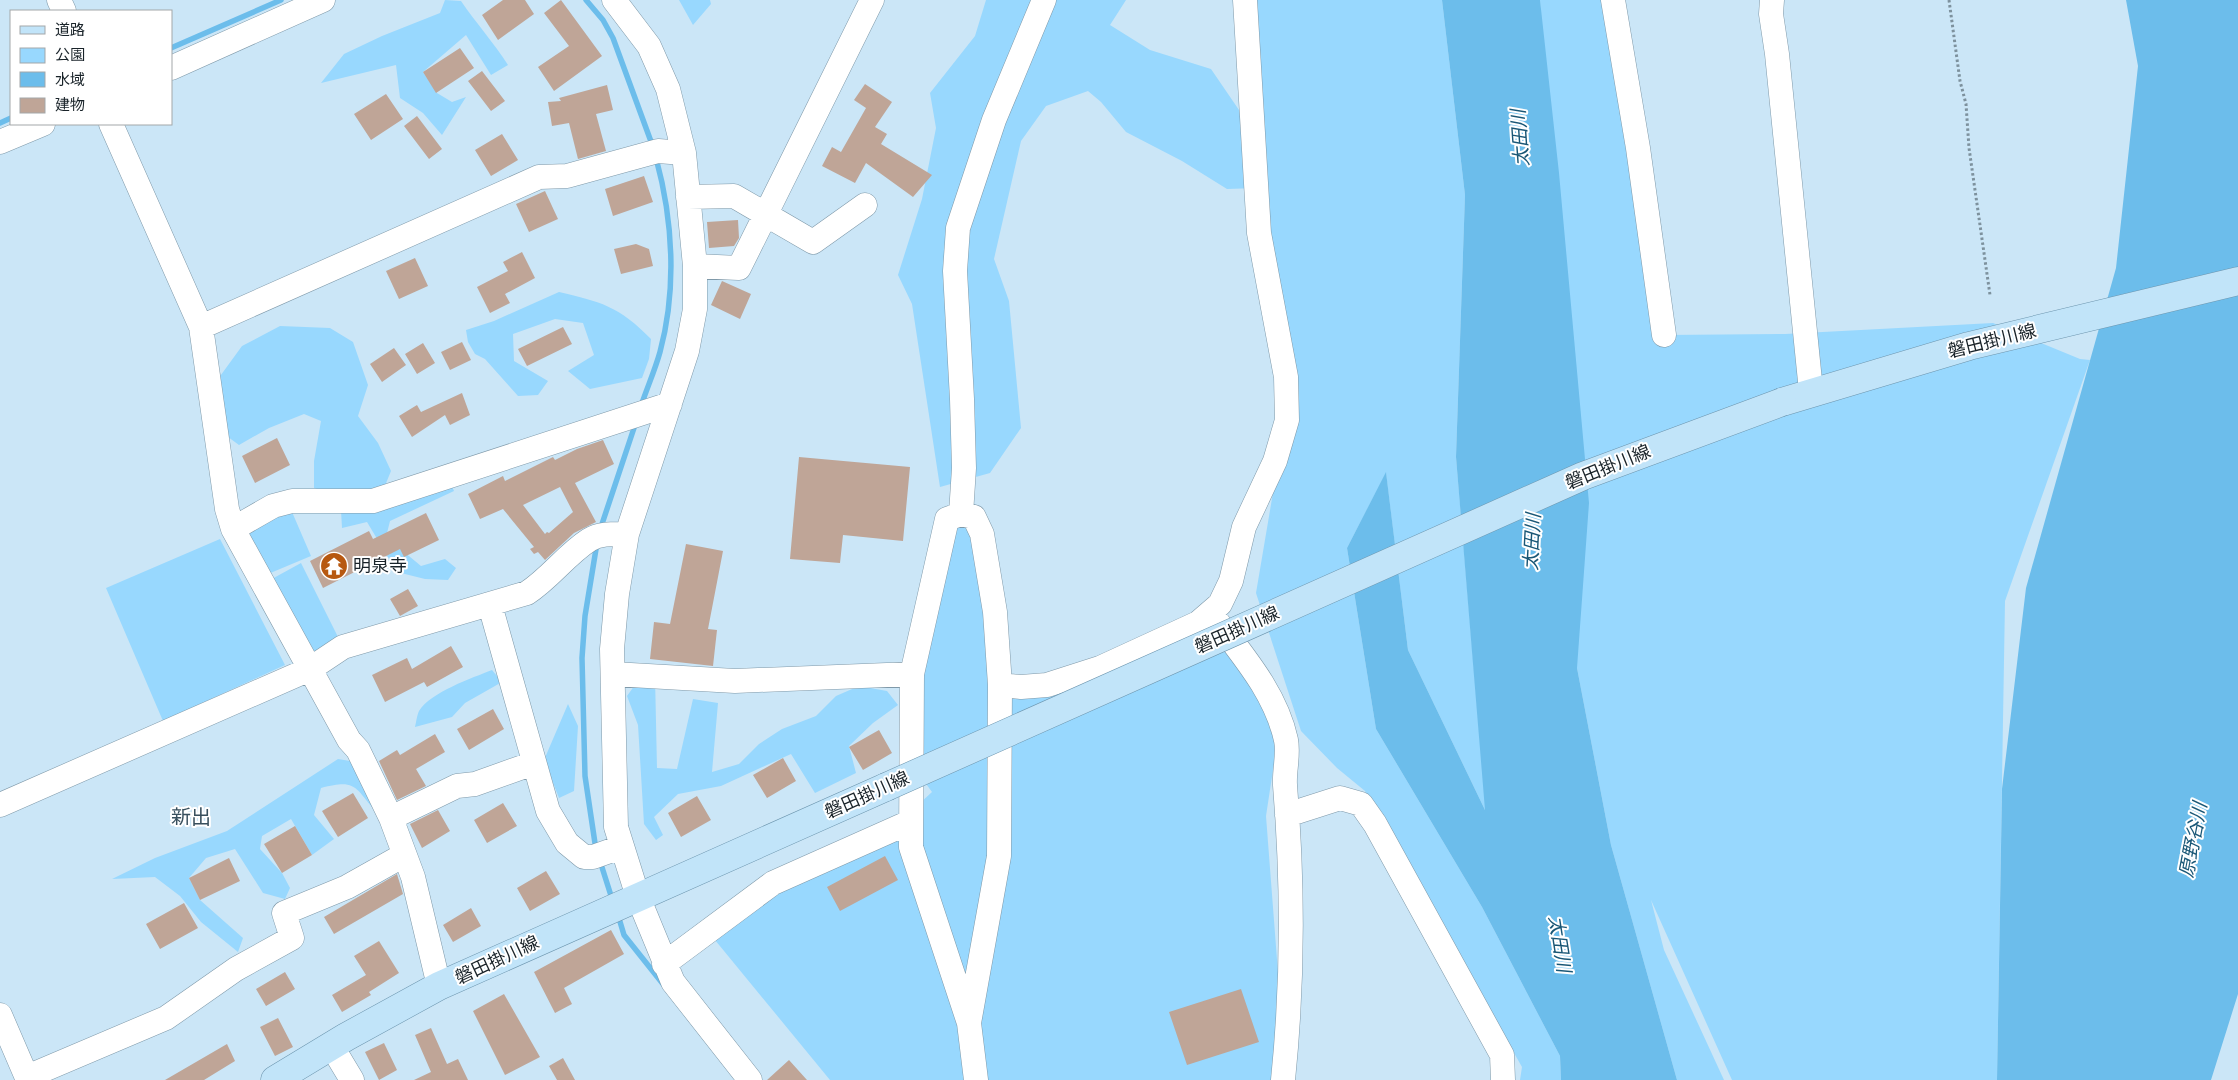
<svg xmlns="http://www.w3.org/2000/svg" width="2238" height="1080" font-family="Cabin,'Noto Sans JP',sans-serif">
<style>
.green{fill:#98d8fe}
.water{fill:#6cbdeb}
.lines{fill:none;stroke-linecap:round;stroke-linejoin:round}
.stream{stroke:#6cbdeb;stroke-width:5.5}
.building{fill:#bfa597;fill-rule:evenodd}
.minor-casing{stroke:#7f99a9;stroke-width:25}
.major-casing{stroke:#6c95ae;stroke-width:29}
.path{stroke:#7d919d;stroke-width:3;stroke-dasharray:2.5 2.5;stroke-linecap:butt}
.minor{stroke:#fff;stroke-width:24}
.major{stroke:#c1e4f9;stroke-width:28}
.major-bridge-casing{stroke:#6c95ae;stroke-width:29;stroke-linecap:butt}
.major-bridge{stroke:#c1e4f9;stroke-width:28}
.labels{text-anchor:middle;dominant-baseline:central;stroke-width:4;stroke-linejoin:round;paint-order:stroke}
.street-label{font-size:18px;fill:#192329;stroke:#fff}
.poi-label{font-size:18px;fill:#192329;stroke:#fff;text-anchor:start}
.water-label{font-size:19px;font-style:italic;fill:#195776;stroke:#fff}
.quarter-label{font-size:20px;fill:#384f5d;stroke:#fff}
</style>
<rect width="100%" height="100%" fill="#cbe6f7"/>
<path class="green" d="M445 0 461 1C476 23 494 43 508 65L491 75 466 35 423 72 437 93 452 102 466 97 442 135 423 113 400 98 396 65 321 83 344 54 382 36 440 13Z
M679 0H710L711 4 693 25Z
M986 0H1126L1110 25 1150 50 1211 69 1239 110 1256 164 1257 188 1227 189 1182 161 1126 132 1101 102 1088 91 1046 106 1021 141 994 259 1009 301 1021 428 990 473 940 487 912 304 898 275 922 199 936 128 930 93 975 36Z
M1237 0H1442L1465 195 1456 457 1486 812 1408 650 1386 473 1347 548 1376 729 1482 907 1560 1056 1561 1080H1520L1522 1067 1365 791 1337 768 1301 731 1256 593 1287 410Z
M1540 0H1604L1664 335 1785 334 1993 323 2080 359 2090 360 2005 601 1997 1080H1732L1651 900 1664 950 1724 1080H1677L1611 845 1577 668Z
M559 292C601 302 619 306 651 339L649 359 642 378 590 389 568 371 594 355 583 323 555 319 513 334 514 361 548 381 538 395 518 396 485 359 475 354 468 342 466 330 494 321Z
M280 326 330 328 353 342 368 385 358 416 378 443 391 471 384 488 351 501 314 488V461L321 421 304 414 269 428 239 445 224 434 218 379 242 346Z
M450 481 454 491 390 521 386 537 421 566 445 559 456 568 448 580 425 579 397 572 367 522 342 528 341 510Z
M289 505 311 556 268 574 246 529Z
M974 517 1000 685 1239 650 1280 724 1266 816 1280 999 1277 1080H980L969 963 978 1080H830L715 940 790 875 891 830 932 792 900 748 923 625 947 519Z
M220 539 285 665 163 721 106 588Z
M301 563 343 647 310 657 270 580Z
M492 670 502 682 465 703 452 717 415 727C416 723 417 715 419 711 431 692 472 678 492 670Z
M655 676 657 768 677 769 693 699 718 703 712 772 739 764 759 744 782 729 816 716 836 696 859 686 887 691 898 705 873 723 849 746 856 773 815 793 791 754 721 786 678 794 654 817 663 835 656 840 644 824 638 725 627 696 637 682Z
M568 704 578 726 574 791 559 798 544 760Z
M338 759 356 762 376 812C354 786 356 779 321 788L314 815 334 839 312 855 291 819 262 836 260 849 282 873 290 888 285 899 263 893 235 849 206 858 189 878 200 900 243 938 238 952 201 922 180 896 155 877 112 879 155 858 227 831Z"/>
<path class="water" d="M1442 0H1540L1559 173 1589 503 1577 668 1611 845 1677 1080H1561L1560 1056 1482 907 1376 729 1347 548 1386 472 1408 650 1485 810 1456 457 1465 195Z
M2126 0H2238V994L2211 1080H1997L2002 789 2026 588 2116 268 2138 66Z"/>
<g class="lines">
<path class="stream" d="M586 0 603 20 613 38 653 147
M171 48 281 0
M0 123 11 118
M641 406C647 388 655 370 660 352 677 289 673 220 656 158
M600 530 636 422
M596 850 585 776 582 658 585 616 597 543
M600 861 613 902
M618 915 624 935 663 984"/>
</g>
<path class="building" d="M503 0H525L534 14 498 40 482 15Z
M561 0 602 56 554 91 538 67 569 46 544 13Z
M460 48 474 68 436 93 423 72Z
M482 71 505 101 491 111 468 81Z
M865 84 892 102 875 127 887 134 881 144 932 175 913 197 866 163 855 183 822 166 832 147 841 152 866 108 854 100Z
M607 85 613 110 596 114 606 151 578 159 569 123 552 126 548 102 561 101 559 98Z
M386 94 403 119 371 140 354 114Z
M417 116 442 149 429 159 404 126Z
M502 134 518 160 491 176 475 150Z
M644 176 653 202 613 216 605 189Z
M545 191 558 219 529 232 516 204Z
M738 220 739 238 734 246 709 248 707 222Z
M636 244 649 249 653 266 621 274 614 249Z
M522 252 535 278 505 294 510 303 490 313 477 287 508 271 503 262Z
M415 258 428 286 399 299 386 271Z
M722 281 751 294 740 319 711 305Z
M563 327 572 344 527 366 518 349Z
M462 342 471 360 450 370 441 352Z
M423 343 435 363 417 374 405 354Z
M394 348 406 365 382 382 370 364Z
M462 393 470 415 450 425 445 415 412 437 399 416 417 405 421 412Z
M277 438 290 465 255 483 242 456Z
M603 440 614 464 575 483 596 522 574 533 545 560 538 552 534 554 530 549 534 547 503 509 480 519 468 494 503 476 505 481 553 457 555 460 577 449ZM560 487 573 512 549 533 547 532 545 534 523 505Z
M799 457 910 467 903 541 843 535 840 563 790 559Z
M426 513 439 540 404 557 400 549 323 588 310 561 369 531 373 539Z
M686 544 723 551 708 629 717 630 713 666 650 659 654 622 670 624Z
M408 589 418 606 400 616 390 599Z
M451 646 463 667 427 687 424 682 385 702 372 675 407 658 412 669Z
M493 709 504 729 469 750 457 729Z
M879 730 892 753 863 770 849 747Z
M435 734 445 752 416 769 426 786 397 800 379 761 397 750 400 755Z
M783 758 796 781 767 798 753 775Z
M353 793 368 818 338 837 322 811Z
M697 796 711 820 681 837 668 813Z
M503 803 517 826 487 843 474 820Z
M438 810 450 831 422 848 410 824Z
M295 826 312 855 282 873 264 844Z
M885 856 898 880 840 911 827 887Z
M229 858 240 881 200 900 189 878Z
M546 871 560 894 530 911 517 888Z
M397 874 403 894 334 934 324 917Z
M184 903 198 928 160 949 146 924Z
M471 908 481 926 453 942 443 925Z
M611 930 624 954 564 988 572 1004 555 1013 534 972Z
M379 941 399 973 369 992 371 995 342 1012 332 995 366 975 354 956Z
M285 972 295 989 266 1006 256 989Z
M1241 989 1259 1042 1187 1065 1169 1012Z
M504 994 540 1057 505 1075 473 1011Z
M278 1018 293 1047 275 1056 260 1027Z
M431 1028 447 1064 458 1059 468 1080H414L431 1072 415 1035Z
M384 1043 397 1070 379 1080 365 1052Z
M227 1044 235 1061 204 1080H165Z
M563 1058 575 1080H557L549 1066Z
M789 1060 807 1080H767Z"/>
<g class="lines">
<g class="minor-casing">
<path id="minor" d="M59 0 64 11
M614 0 649 46 668 89 684 153 695 266V309L687 351 627 534 617 594 612 649 616 827 638 897 673 982 750 1080
M1613 0 1638 148 1664 335
M1772 0 1771 14 1777 54 1811 391
M171 68 323 0
M111 124 201 327 227 509 233 529 349 740 358 750 391 818 413 877 439 986
M0 142 43 124
M688 197 734 196 813 242 865 205
M695 266 739 268 872 0
M201 327 539 177 567 176 658 151 684 153
M961 514 964 468 962 399 955 271 958 228 994 120 1044 0
M233 529 273 506 292 501H373L670 404
M490 605 548 811 567 843 584 857H593L621 847
M1216 620C1244 657 1276 694 1286 740 1289 754 1284 771 1285 785 1293 883 1293 983 1283 1080
M613 674 735 681 912 674
M1000 685 1021 687 1047 685 1100 668 1198 623 1220 604 1231 581 1244 527 1275 461 1287 420 1286 377 1259 233 1245 0
M0 805 310 669 343 647 527 593C550 578 566 555 589 540 600 533 614 534 627 534
M1287 815 1340 798 1361 804 1375 824 1502 1055 1503 1080
M391 818 457 786 475 784 534 763
M664 964 773 883 910 822
M0 1015 28 1080
M969 1023 999 856 1000 685 995 612 982 534 974 517 961 514 947 519 912 674 911 847 969 1023 976 1080
M331 1045 352 1080
M27 1077 166 1018 236 969 292 938 284 913 347 887 404 855"/>
</g>
<g class="major-casing">
<path id="major" d="M1782 402 1969 346 2238 281
M275 1080 346 1037 439 986 886 787"/>
</g>
<path class="path" d="M1949 0 1960 81 1966 104 1969 148 1990 295"/>
<use href="#minor" class="minor"/>
<use href="#major" class="major"/>
<g class="major-bridge-casing">
<path id="major-bridge" d="M886 787 1583 476 1782 402"/>
</g>
<use href="#major-bridge" class="major-bridge"/>
</g>
<defs>
<g id="temple-disc" transform="scale(1.4375)"><circle r="9.5" fill="#b75810" stroke="#fff"/><path d="M0-6L5-2H3V0L6.5 2.5H4V6H1.5V3h-3V6H-4V2.5H-6.5L-3 0V-2H-5Z" fill="#fff"/></g>
</defs>
<g fill-rule="evenodd">
<use href="#temple-disc" x="334" y="566"/>
</g>
<g class="labels">
<g class="street-label">
<text transform="translate(1992 341) rotate(-14)">磐田掛川線</text>
<text transform="translate(1608 467) rotate(-22)">磐田掛川線</text>
<text transform="translate(1237 630) rotate(-24)">磐田掛川線</text>
<text transform="translate(867 795) rotate(-24)">磐田掛川線</text>
<text transform="translate(497 960) rotate(-25)">磐田掛川線</text>
</g>
<g class="poi-label">
<text x="353" y="566">明泉寺</text>
</g>
<g class="water-label">
<text transform="translate(1520 138) rotate(-94)">太田川</text>
<text transform="translate(1532 542) rotate(-87)">太田川</text>
<text transform="translate(2193 840) rotate(-79)">原野谷川</text>
<text transform="translate(1560 944) rotate(81)">太田川</text>
</g>
<g class="quarter-label">
<text x="191" y="817">新出</text>
</g>
</g>
<rect x="10" y="10" width="162" height="115" fill="#ffffff" stroke="#a3a7a9"/>
<rect x="20" y="26" width="25" height="8" fill="#c1e4f9" stroke="#a3a7a9"/>
<text x="55" y="35" font-size="15" fill="#192329">道路</text>
<rect x="20" y="48" width="25" height="15" fill="#98d8fe" stroke="#a3a7a9"/>
<text x="55" y="60" font-size="15" fill="#192329">公園</text>
<rect x="20" y="72" width="25" height="15" fill="#6cbdeb" stroke="#a3a7a9"/>
<text x="55" y="85" font-size="15" fill="#192329">水域</text>
<rect x="20" y="98" width="25" height="15" fill="#bfa597" stroke="#a3a7a9"/>
<text x="55" y="110" font-size="15" fill="#192329">建物</text>
</svg>
